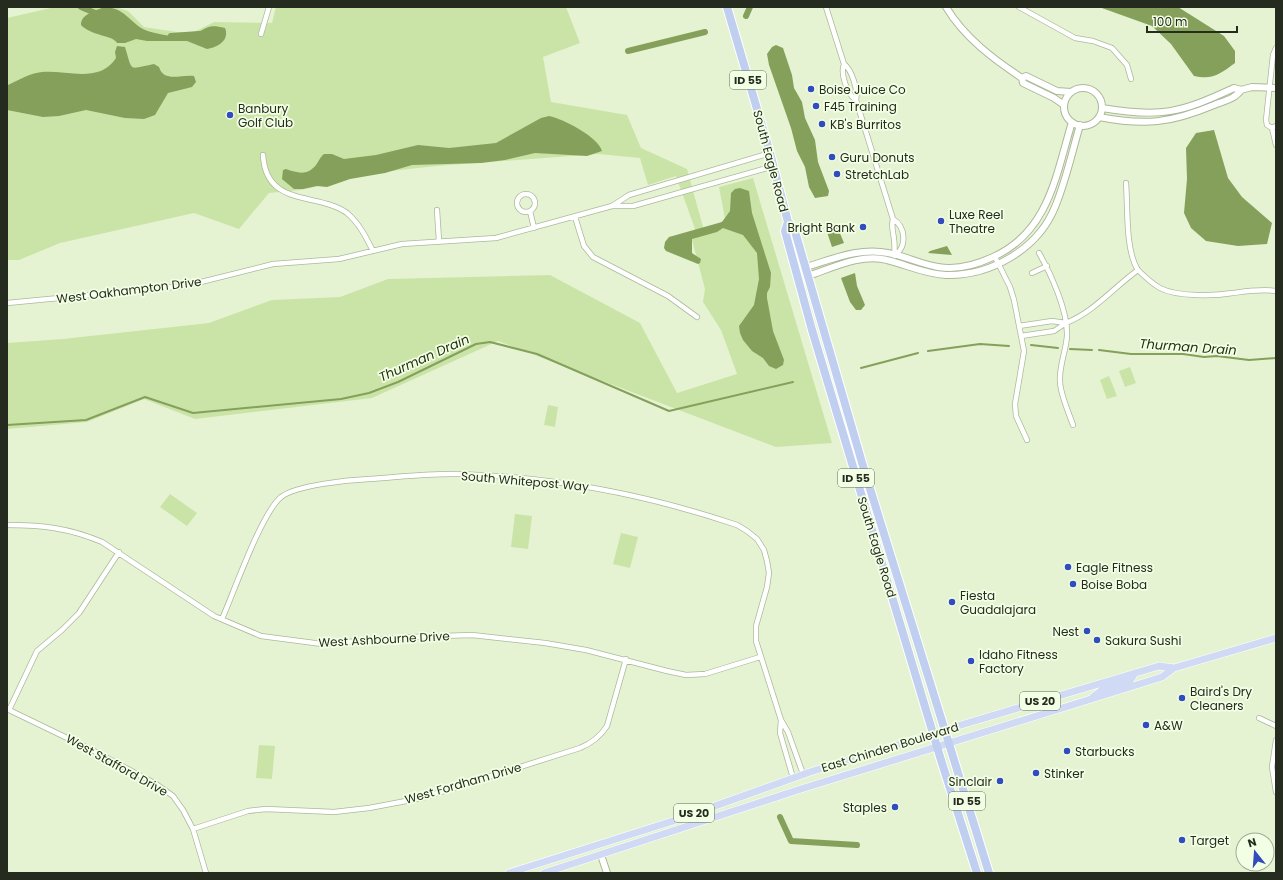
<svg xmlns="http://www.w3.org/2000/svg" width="1283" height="880" font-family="Poppins,sans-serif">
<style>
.green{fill:#cae4a8}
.water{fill:#84a05a}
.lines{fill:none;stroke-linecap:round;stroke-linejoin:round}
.stream{stroke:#84a05a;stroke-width:2}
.canal{stroke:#84a05a;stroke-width:6}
.minor-casing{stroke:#abb99a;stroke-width:6}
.tertiary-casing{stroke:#abb99a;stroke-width:8}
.primary-casing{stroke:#fff;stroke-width:8}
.trunk-casing{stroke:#fff;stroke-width:10}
.minor{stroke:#fff;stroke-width:4.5}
.tertiary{stroke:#fff;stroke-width:6}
.primary{stroke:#d0daf4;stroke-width:7}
.trunk{stroke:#c0cef0;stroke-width:8}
.poi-dot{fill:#314cbd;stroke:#f3ffe5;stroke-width:1.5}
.labels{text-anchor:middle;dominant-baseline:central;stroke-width:3.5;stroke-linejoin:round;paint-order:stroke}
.shield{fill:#f3ffe5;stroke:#646b5a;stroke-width:1}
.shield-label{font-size:11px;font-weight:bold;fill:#262b1f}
.poi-label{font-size:12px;fill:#262b1f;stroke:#f3ffe5;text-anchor:start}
.street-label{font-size:12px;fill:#262b1f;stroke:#f3ffe5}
.water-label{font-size:13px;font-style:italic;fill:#232e10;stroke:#f3ffe5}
</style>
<rect width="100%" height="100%" fill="#e5f3d2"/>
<path class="green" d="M55 7H115L128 11 144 27 190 34 214 22 272 23 276 7H566L580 43 543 57 551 102 627 115 641 148 687 169 705 234 725 219 719 187 753 178 832 443 776 447 498 341 372 398 195 419 144 399 87 422 7 429V343L63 339 209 323 272 300 340 297 388 279 550 275 640 323 677 393 737 374 721 330 703 302 705 289 692 240 695 229 676 176 648 185 640 158 598 154 436 166 374 173 301 190 269 193 239 229 194 213 60 243 19 260H7V18Z
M1130 367 1136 383 1125 387 1119 371Z
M1109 376 1117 396 1107 399 1100 380Z
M548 405 558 407 555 427 544 425Z
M170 494 197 513 187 526 160 507Z
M515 514 532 516 528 549 511 547Z
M621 533 638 537 630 568 613 564Z
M259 745 275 746 272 779 256 778Z"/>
<path class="water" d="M104 7C127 7 132 28 151 32 162 35 179 38 190 35 208 30 205 23 225 28 230 40 218 47 207 49L187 41H147L136 39 125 43H117C113 35 91 36 81 25 81 14 95 11 104 7Z
M1099 7H1178L1224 36 1235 51V63C1220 74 1213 80 1194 76L1171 44 1152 26Z
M776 45 783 48 792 75 794 88 802 102 805 118 815 140 818 162 829 191 828 196 815 198 809 187 805 167 797 151 791 128 769 65 767 54 772 47Z
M117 46 125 47C133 73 128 69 154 64L159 67C164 83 181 74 194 76L196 82 192 87 168 93 155 115 144 119 125 118 86 110 59 116 43 117 7 110 8 85C19 80 30 73 42 72 67 70 99 84 116 58L115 52Z
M549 116C564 119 598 137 602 151L587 156 535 153 505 160 481 163 412 165 385 173 350 179 327 187 317 186 303 189H294L282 179 283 170 286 169C298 173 307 176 316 165 319 161 320 157 324 154H332L344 159 376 155 418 145 449 148 496 143 541 118Z
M1214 130 1228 178 1242 197 1272 223 1267 244 1238 246 1206 241 1191 228 1184 213 1187 179 1186 148 1196 133Z
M740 188 749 191 752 213 771 273 770 287 767 293V298L773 331 784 360 783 365 776 369 769 366 763 358 752 351 743 340 740 333 739 326 754 305 759 279 757 253 743 235 723 228 717 232 692 239V253L701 259 700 263 698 264 666 251 664 248 665 242 669 237 722 222 730 211 731 193 735 189Z
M830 224H835L837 226 844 243 832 247 826 229Z
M947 246 952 255 928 253 930 251Z
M855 273 857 286 865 305 861 310H856L850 302 841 278Z"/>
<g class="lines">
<path class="stream" d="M1031 345 1058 348
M1070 349 1092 350
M1099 350 1131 354H1183L1204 357 1217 356 1249 360 1276 358
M928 351 980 344 1009 346
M861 368 918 353
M7 425 86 420 145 397 193 413 341 399 369 393 398 382 476 344 490 342 537 354 669 411 793 382"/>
<path class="canal" d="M81 7 100 15
M746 16 750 7
M171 36 199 34
M628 51 705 32
M780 817 791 841 857 845"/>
<g class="minor-casing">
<path id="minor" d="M826 7 844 64C852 70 858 90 856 100L893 219
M1019 7 1075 38 1093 41 1112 48 1127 65 1131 79
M261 34 269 7
M1276 48 1273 55 1266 120 1267 125 1272 128 1276 126
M844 64C840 74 847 94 856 100
M1272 128 1276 145
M770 153 629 195 612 206H633L774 166
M263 155C266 208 318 192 347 213 359 223 366 237 373 251
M1126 183C1128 207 1125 250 1138 270
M517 203a9 9 0 1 1 18 0a9 9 0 1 1-18 0Z
M437 210 439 241
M530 211 534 228
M575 217 584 246 593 257 668 296 697 317
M1039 253C1051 274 1068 311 1067 336 1066 351 1059 366 1060 381 1060 394 1069 413 1073 425
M895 256C894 250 895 245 894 239 893 231 891 227 893 219 906 227 907 247 895 255
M995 257 1010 287 1014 300 1024 351 1015 404 1016 416 1027 440
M1032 273 1047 266
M7 303 185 286 273 264 339 259 402 244 496 238 612 206
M1066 323C1094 312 1114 287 1138 270 1145 277 1151 283 1160 288 1177 297 1214 296 1233 293 1248 291 1261 289 1276 291
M1019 326 1052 321 1066 323 1054 331 1021 336
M7 525C42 525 69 528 102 542L214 616 261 636 322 644 410 637 472 635 545 643 586 650 667 671 686 675 705 674 760 657
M222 619C234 592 261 514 281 497 297 485 348 480 369 479 399 477 429 473 459 474 556 477 645 494 737 525L747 531 757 539 764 550 767 561 769 573 767 587 756 626V641L781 720 788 732 803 774
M7 709 92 750 156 784 173 796 183 810 193 829 206 873
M9 710 37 651 62 630 79 613 119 552
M1259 718 1276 726
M781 720 780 733 793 778
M1276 740 1272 767 1276 792
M193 829 248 811 266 809 334 812 369 808 422 798 580 748C592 743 600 737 607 726L626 659"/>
</g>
<g class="tertiary-casing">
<path id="tertiary" d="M946 7C964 37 993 59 1022 78L1026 76 1057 91 1071 92
M1022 78 1023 83 1054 98 1064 105
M1064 107a19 19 0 1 1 38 0a19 19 0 1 1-38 0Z
M1102 108C1161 118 1180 113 1234 88L1241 90 1252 87 1276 88
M1099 117C1145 126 1171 123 1214 105 1224 101 1235 99 1241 90
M806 267C833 259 860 247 888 253 905 256 920 264 938 267 956 270 976 265 993 257 1049 232 1056 175 1072 122
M808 276C832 268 862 253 887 260 907 265 925 274 946 275 991 276 1038 249 1055 207 1066 181 1072 152 1080 125
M601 855 607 873"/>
</g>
<g class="primary-casing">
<path id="primary" d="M1093 697 1102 690 1130 681 1135 673
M509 873 673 821 810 772 961 725 1159 666 1174 668 1276 638
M544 873 801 789 1162 677 1174 668"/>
</g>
<g class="trunk-casing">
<path id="trunk" d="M727 7 770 153 788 222 785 231 812 330 941 760 977 873
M788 222 794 228 863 466 989 873"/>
</g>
<use href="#minor" class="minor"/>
<use href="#tertiary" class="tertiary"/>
<use href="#primary" class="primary"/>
<use href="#trunk" class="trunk"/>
</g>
<g class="poi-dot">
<circle cx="811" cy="89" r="4"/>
<circle cx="816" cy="106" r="4"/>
<circle cx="230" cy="115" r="4"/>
<circle cx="822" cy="124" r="4"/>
<circle cx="832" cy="157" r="4"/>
<circle cx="837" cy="174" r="4"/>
<circle cx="941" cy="221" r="4"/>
<circle cx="863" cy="227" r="4"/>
<circle cx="1068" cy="567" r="4"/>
<circle cx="1073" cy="584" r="4"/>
<circle cx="952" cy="602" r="4"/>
<circle cx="1087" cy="631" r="4"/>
<circle cx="1097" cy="640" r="4"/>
<circle cx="971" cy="661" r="4"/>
<circle cx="1182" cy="698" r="4"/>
<circle cx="1146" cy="725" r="4"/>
<circle cx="1067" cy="751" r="4"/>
<circle cx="1036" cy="773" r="4"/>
<circle cx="1000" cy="781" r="4"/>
<circle cx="895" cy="807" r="4"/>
<circle cx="1182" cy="840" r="4"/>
</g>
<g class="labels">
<g class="shield">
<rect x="730" y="71" width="36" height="18" rx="3"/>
<rect x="838" y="469" width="36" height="18" rx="3"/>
<rect x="1020" y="692" width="40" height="18" rx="3"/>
<rect x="949" y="792" width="36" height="18" rx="3"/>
<rect x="674" y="804" width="40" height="18" rx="3"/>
</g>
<g class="shield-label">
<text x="748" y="80">ID 55</text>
<text x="856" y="478">ID 55</text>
<text x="1040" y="701">US 20</text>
<text x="967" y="801">ID 55</text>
<text x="694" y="813">US 20</text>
</g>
<g class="poi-label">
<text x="819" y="89">Boise Juice Co</text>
<text x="824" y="106">F45 Training</text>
<text x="238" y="108">Banbury<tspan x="238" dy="14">Golf Club</tspan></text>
<text x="830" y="124">KB's Burritos</text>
<text x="840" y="157">Guru Donuts</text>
<text x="845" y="174">StretchLab</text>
<text x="949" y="214">Luxe Reel<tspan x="949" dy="14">Theatre</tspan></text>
<text x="855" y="227" text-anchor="end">Bright Bank</text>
<text x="1076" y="567">Eagle Fitness</text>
<text x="1081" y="584">Boise Boba</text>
<text x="960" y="595">Fiesta<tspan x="960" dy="14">Guadalajara</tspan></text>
<text x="1079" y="631" text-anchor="end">Nest</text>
<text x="1105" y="640">Sakura Sushi</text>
<text x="979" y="654">Idaho Fitness<tspan x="979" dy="14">Factory</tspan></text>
<text x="1190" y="691">Baird's Dry<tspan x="1190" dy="14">Cleaners</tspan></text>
<text x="1154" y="725">A&amp;W</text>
<text x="1075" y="751">Starbucks</text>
<text x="1044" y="773">Stinker</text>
<text x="992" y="781" text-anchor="end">Sinclair</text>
<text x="887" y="807" text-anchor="end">Staples</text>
<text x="1190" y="840">Target</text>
</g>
<g class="street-label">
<text transform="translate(771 161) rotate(75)">South Eagle Road</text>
<text transform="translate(129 290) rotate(-7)">West Oakhampton Drive</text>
<text transform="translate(525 481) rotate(5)">South Whitepost Way</text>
<text transform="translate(877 547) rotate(73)">South Eagle Road</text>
<text transform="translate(384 639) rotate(-3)">West Ashbourne Drive</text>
<text transform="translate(890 747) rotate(-17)">East Chinden Boulevard</text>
<text transform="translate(117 765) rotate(29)">West Stafford Drive</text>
<text transform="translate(463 783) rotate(-16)">West Fordham Drive</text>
</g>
<g class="water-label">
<text transform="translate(1188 347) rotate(4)">Thurman Drain</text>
<text transform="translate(424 358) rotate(-24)">Thurman Drain</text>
</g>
</g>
<rect width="1283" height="880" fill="none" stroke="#262b1f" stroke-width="16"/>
<g transform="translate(1255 852) rotate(343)"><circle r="19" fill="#f3ffe5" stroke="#a1aa96"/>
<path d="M0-3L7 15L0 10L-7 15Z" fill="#314cbd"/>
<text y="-6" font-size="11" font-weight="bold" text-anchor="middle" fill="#262b1f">N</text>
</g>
<path d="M1147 26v6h90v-6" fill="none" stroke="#262b1f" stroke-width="2"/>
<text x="1153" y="26" font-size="12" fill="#262b1f" stroke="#f3ffe5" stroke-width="3" paint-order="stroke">100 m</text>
</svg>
